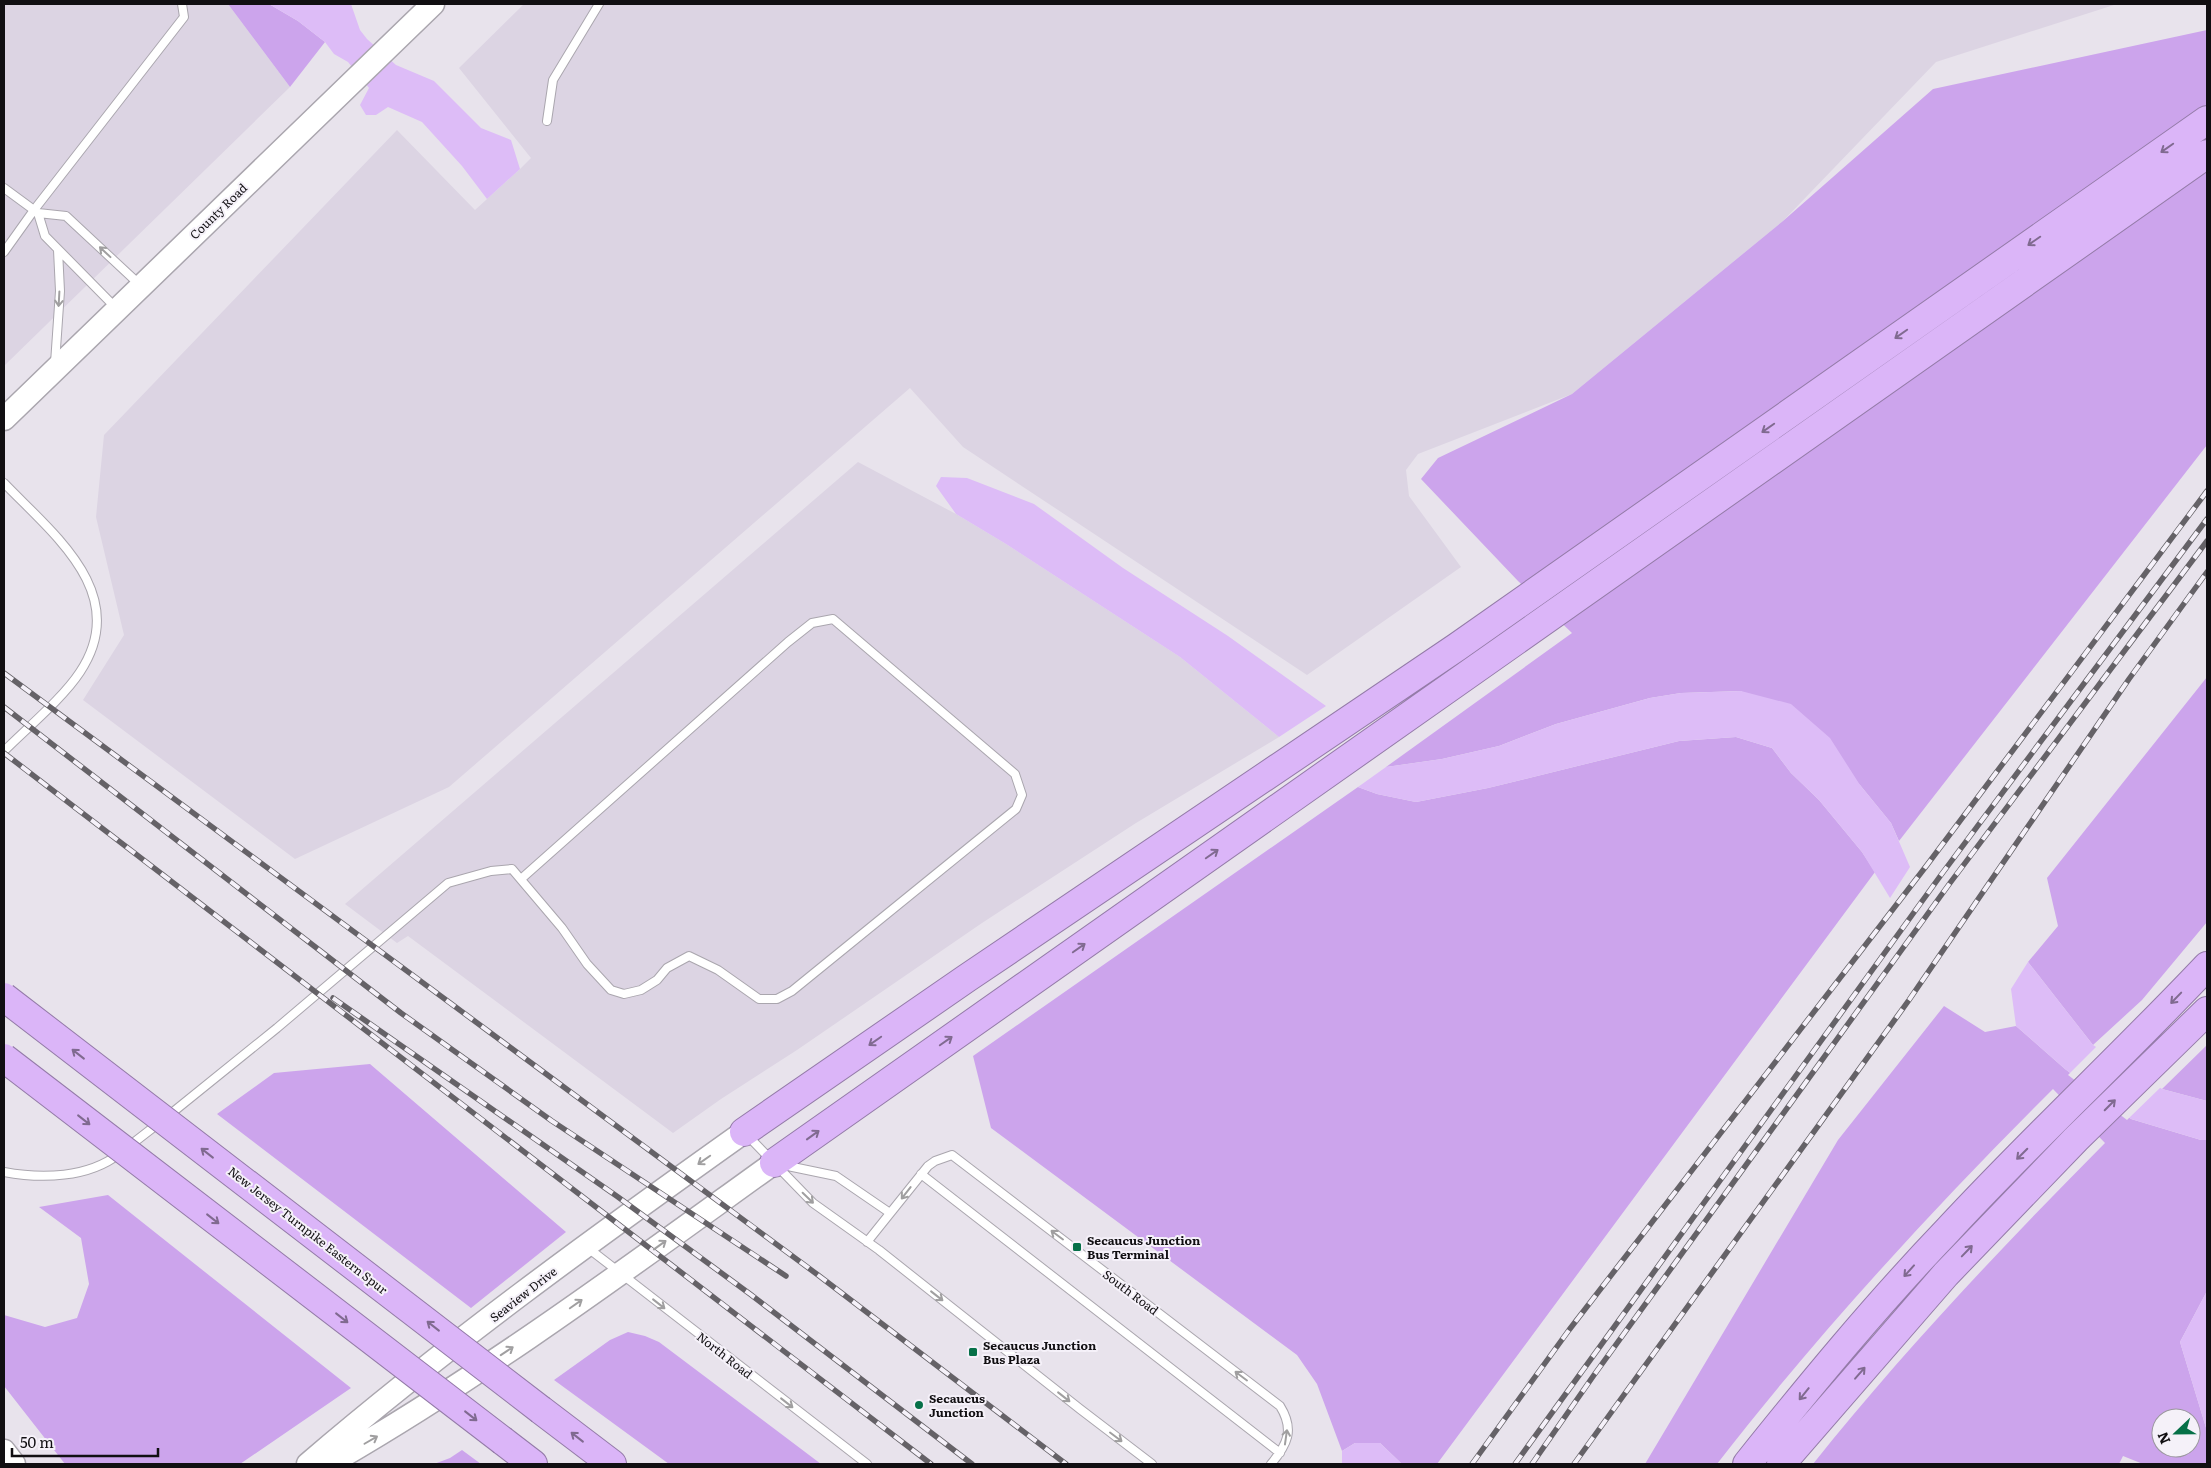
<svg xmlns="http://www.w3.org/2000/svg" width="2211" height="1468" font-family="Literata,serif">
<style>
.built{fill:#dcd4e3}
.green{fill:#cca4ec;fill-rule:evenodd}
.water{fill:#ddbcf7}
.pier{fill:#e8e3ec}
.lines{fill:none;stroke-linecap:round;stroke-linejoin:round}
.service-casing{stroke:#aaa6ae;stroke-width:10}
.secondary-casing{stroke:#aaa6ae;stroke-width:25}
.motorway-casing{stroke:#947ba8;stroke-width:30}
.service{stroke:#fff;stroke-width:8}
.secondary{stroke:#fff;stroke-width:22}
.motorway{stroke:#dbb5f8;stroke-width:28}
.rail-casing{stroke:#656267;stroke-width:5.5}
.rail{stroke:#f5f1f9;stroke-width:4;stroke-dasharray:11;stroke-linecap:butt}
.motorway-bridge-casing{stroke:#947ba8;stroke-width:30;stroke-linecap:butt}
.motorway-bridge{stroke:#dbb5f8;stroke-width:28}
.oneway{stroke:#806a90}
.oneway2{stroke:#a09fa0}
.poi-dot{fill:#067048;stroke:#f5f1f9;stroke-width:2}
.labels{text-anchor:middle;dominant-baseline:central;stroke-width:4;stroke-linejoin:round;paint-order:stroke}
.street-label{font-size:12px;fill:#110f12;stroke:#f5f1f9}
.poi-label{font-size:12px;font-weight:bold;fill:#110f12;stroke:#f5f1f9;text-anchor:start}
</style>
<rect width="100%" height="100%" fill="#e8e3ec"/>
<path class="built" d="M4 4H228L290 87 4 366Z
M524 4H2117L1936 62 1783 221 1572 394 1418 454 1406 470 1409 496 1461 567 1307 675 963 447 910 388 449 787 295 859 83 700 124 635 96 517 104 435 397 130 475 210 520 169 531 158 459 68Z
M858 462 956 514 1006 544 1180 657 1279 737 1136 823 982 923 797 1050 721 1099 673 1133 408 936 397 943 345 904Z"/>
<path class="green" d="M228 4H269L298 21 325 42 290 87Z
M2207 30V445L1899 841 1891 823 1860 785 1741 691 1681 693 1650 698 1556 724 1499 746 1442 759 1386 767 1572 633 1518 581 1421 479 1438 458 1572 394 1783 221 1933 89Z
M2207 677V922L2142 1000 2093 1045 2028 962 2058 926 2047 878Z
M1736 737 1772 748 1791 773 1819 800 1862 852 1875 872 1437 1464H1402L1380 1443H1355L1342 1451 1317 1384 1297 1355 991 1128 973 1056 1358 787 1377 794 1416 802 1488 788 1679 741Z
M1944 1006 1985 1032 2016 1026 2065 1069 2131 1119 2201 1140H2207V1291L2180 1342 2207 1431V1464H2143L2123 1456 2119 1464H1813C1904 1350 2003 1246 2105 1143L2053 1089C1934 1208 1820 1331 1717 1464H1645L1838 1140ZM2161 1418H2191V1448H2161Z
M2207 1045V1101L2162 1089Z
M370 1064 566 1232 471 1308 217 1114 274 1073Z
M108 1195 351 1388 240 1464H65L4 1386V1315L45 1327 77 1318 89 1284 81 1238 39 1207Z
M628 1332 645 1336 659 1342 821 1464H669L554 1380 610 1340Z
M462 1450 481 1464H434L450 1458Z"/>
<path class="water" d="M269 4H351L360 30 367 39 396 65 434 81 481 128 511 140 520 169 487 199 462 166 422 122 388 107 376 115H366L360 105 369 88 348 62 334 54 325 42 298 21Z
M941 477 967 478 1034 504 1123 568 1228 636 1326 706 1279 737 1180 657 1006 544 956 514 936 486Z
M1741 691 1791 704 1830 738 1860 785 1891 823 1910 867 1890 898 1862 852 1819 800 1791 773 1772 748 1736 737 1679 741 1488 788 1416 802 1377 794 1358 787 1386 767 1442 759 1499 746 1556 724 1650 698 1681 693Z
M2028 962 2093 1045 2162 1089 2207 1101V1140H2201L2131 1119 2065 1069 2016 1026 2011 989Z
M2207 1291V1431L2180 1342Z
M1355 1443H1380L1402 1464H1342V1451Z"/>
<path class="pier" d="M2098 1045 2162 1086 2127 1120 2068 1075Z"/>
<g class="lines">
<g class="service-casing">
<path id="service" d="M547 121 553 80 599 4
M4 188 38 213 66 216 139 284
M38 213 45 236 116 308
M4 252 34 210 184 17 182 4
M55 363 60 291 58 250
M4 483C53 534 132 594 80 672 63 698 27 728 4 751
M168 1116 277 1028 448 883 491 871 512 869 562 928 587 964 611 990 624 994 641 990 657 980 667 968 689 956 718 970 759 999H777L792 991 1016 809 1022 795 1015 774 833 619 812 623 788 642 521 879
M747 1135 813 1203 879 1250 1080 1409 1152 1464
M128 1147 159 1123
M783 1165 836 1176 890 1213
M4 1172C42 1179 88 1178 119 1154
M921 1174 1280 1453
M867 1242 928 1166 935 1161 952 1155 1280 1406C1295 1430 1287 1445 1271 1464
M588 1248 867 1464"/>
</g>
<g class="secondary-casing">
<path id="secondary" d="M4 419 433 4
M4 1451 14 1464
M308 1464C447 1345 595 1238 744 1132
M329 1464C484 1375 628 1268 774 1163"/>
</g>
<g class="motorway-casing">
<path id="motorway" d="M744 1132 967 978 1457 647 2207 120
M774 1163 2207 154
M541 1410 612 1464
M503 1441 533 1464
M1747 1464C1811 1384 1876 1305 1947 1231 2031 1140 2122 1056 2207 966
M1781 1464 1946 1274 2076 1139 2207 1011"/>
</g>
<use href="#service" class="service"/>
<use href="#secondary" class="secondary"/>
<use href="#motorway" class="motorway"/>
<g class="rail-casing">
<path id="rail" d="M4 673 818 1275 1066 1464
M4 707 401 1013 552 1121 786 1276
M4 753 931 1464
M333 998 618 1197 750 1294 972 1464
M1472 1464 1569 1330 1927 865 2207 491
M1515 1464 1941 875 2207 519
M1532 1464 1594 1375 1950 883 2207 541
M1574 1464 1909 1000 2129 679 2207 572"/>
</g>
<use href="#rail" class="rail"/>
<g class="motorway-bridge-casing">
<path id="motorway-bridge" d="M4 997 541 1410
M4 1058 503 1441"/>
</g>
<use href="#motorway-bridge" class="motorway-bridge"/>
</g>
<defs><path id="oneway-shaft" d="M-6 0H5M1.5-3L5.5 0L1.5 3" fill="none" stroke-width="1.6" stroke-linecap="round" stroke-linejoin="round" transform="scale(1.25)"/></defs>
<g class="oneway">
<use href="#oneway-shaft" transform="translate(2167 148) rotate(145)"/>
<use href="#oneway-shaft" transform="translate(2034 241) rotate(145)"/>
<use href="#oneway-shaft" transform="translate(1901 334) rotate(145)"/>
<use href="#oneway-shaft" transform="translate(1768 428) rotate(145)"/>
<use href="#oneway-shaft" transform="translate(1212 854) rotate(-35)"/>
<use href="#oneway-shaft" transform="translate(1079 948) rotate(-35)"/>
<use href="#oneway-shaft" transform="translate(2176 998) rotate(134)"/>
<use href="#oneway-shaft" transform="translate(875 1041) rotate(145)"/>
<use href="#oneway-shaft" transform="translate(946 1041) rotate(-35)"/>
<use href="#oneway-shaft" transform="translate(78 1054) rotate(-142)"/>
<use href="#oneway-shaft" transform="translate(2110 1105) rotate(-45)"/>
<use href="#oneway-shaft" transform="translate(84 1120) rotate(38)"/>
<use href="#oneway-shaft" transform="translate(813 1135) rotate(-36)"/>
<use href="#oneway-shaft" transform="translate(207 1153) rotate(-142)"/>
<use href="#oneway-shaft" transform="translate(2022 1154) rotate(135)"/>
<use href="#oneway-shaft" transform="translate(213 1219) rotate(38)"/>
<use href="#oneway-shaft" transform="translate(1967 1251) rotate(-46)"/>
<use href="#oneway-shaft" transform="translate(1909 1271) rotate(132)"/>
<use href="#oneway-shaft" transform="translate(342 1318) rotate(38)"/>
<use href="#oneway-shaft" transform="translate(433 1326) rotate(-142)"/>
<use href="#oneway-shaft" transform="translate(1860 1373) rotate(-49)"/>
<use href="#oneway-shaft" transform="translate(1804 1394) rotate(129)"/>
<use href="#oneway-shaft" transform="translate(471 1416) rotate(38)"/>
<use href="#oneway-shaft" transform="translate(577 1437) rotate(-142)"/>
</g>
<g class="oneway2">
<use href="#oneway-shaft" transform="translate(105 252) rotate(-137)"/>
<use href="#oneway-shaft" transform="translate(59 299) rotate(93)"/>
<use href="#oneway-shaft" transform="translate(704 1160) rotate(145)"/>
<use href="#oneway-shaft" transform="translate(906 1193) rotate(128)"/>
<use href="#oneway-shaft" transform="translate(808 1198) rotate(44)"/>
<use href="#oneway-shaft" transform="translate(1057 1235) rotate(-143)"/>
<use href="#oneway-shaft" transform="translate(660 1245) rotate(-36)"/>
<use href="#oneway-shaft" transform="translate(937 1296) rotate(38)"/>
<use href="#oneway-shaft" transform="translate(576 1304) rotate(-35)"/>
<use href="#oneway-shaft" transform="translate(659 1304) rotate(38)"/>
<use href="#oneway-shaft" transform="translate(507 1351) rotate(-34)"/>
<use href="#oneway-shaft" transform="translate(1241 1376) rotate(-143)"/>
<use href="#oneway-shaft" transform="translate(1064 1397) rotate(38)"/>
<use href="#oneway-shaft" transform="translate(787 1403) rotate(38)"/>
<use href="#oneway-shaft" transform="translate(1116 1437) rotate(37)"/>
<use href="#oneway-shaft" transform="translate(1286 1437) rotate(-82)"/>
<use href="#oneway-shaft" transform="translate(371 1440) rotate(-30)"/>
</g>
<g class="poi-dot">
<rect x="1072" y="1242" width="10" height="10" rx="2.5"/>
<rect x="968" y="1347" width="10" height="10" rx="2.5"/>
<circle cx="919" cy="1405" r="5"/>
</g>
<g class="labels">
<g class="street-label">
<text transform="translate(218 211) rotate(-44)">County Road</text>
<text transform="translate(308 1230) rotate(38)">New Jersey Turnpike Eastern Spur</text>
<text transform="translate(1131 1292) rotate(37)">South Road</text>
<text transform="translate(523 1294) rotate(-38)">Seaview Drive</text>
<text transform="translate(725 1355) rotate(38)">North Road</text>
</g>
<g class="poi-label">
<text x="1087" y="1240">Secaucus Junction<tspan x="1087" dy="14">Bus Terminal</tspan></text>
<text x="983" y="1345">Secaucus Junction<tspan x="983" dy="14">Bus Plaza</tspan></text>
<text x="929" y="1398">Secaucus<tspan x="929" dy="14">Junction</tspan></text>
</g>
</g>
<rect width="2211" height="1468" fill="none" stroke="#110f12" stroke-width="10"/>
<g transform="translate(2176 1433) rotate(248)"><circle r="24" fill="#f5f1f9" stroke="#9a979d"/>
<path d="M0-4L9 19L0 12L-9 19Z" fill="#067048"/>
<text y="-8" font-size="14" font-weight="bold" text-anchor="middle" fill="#110f12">N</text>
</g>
<path d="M12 1448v8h146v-8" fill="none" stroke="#110f12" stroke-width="2.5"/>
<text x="20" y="1448" font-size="15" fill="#110f12" stroke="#f5f1f9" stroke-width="4" paint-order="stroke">50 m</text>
</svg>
